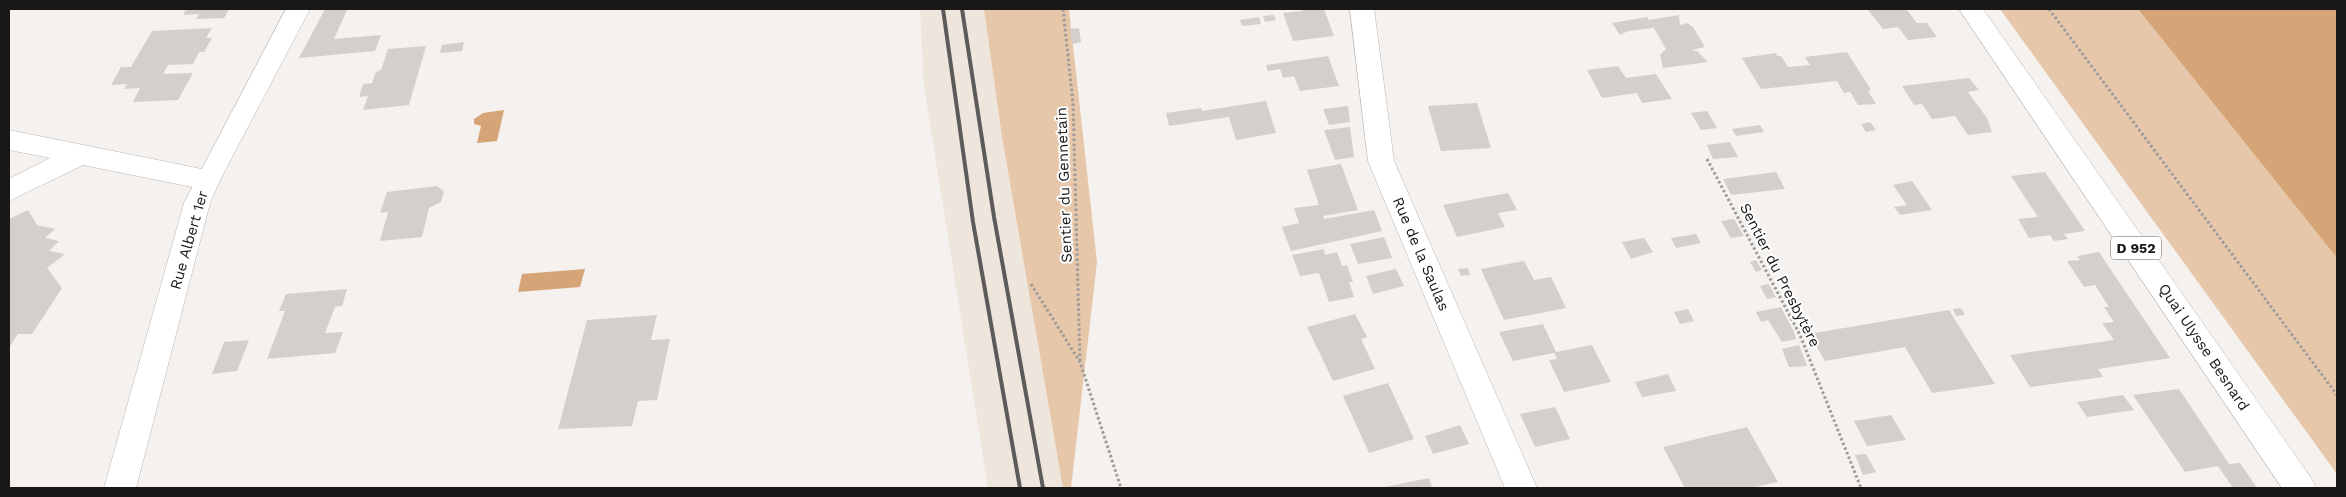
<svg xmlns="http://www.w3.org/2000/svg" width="2346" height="497" font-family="'Work Sans',sans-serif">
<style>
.built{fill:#eee5dc}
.green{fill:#e7c7aa}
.water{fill:#d5a578}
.building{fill:#d2cfcd}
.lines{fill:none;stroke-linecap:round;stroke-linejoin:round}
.minor-casing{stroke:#b9b6b3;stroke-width:1}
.tertiary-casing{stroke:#b9b6b3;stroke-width:1}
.primary-casing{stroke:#b9b6b3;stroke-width:1}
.path{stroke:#9d9b99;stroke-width:3;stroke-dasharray:2.5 2.5;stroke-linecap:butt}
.minor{fill:#fff;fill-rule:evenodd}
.tertiary{fill:#fff;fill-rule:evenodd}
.primary{fill:#fff;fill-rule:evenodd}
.rail{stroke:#5d5b5a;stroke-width:4}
.labels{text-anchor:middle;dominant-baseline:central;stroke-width:4;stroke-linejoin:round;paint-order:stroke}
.shield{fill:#fff;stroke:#5e5d5d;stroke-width:1}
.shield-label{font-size:14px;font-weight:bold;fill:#191817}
.street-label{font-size:15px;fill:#191817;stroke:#fff}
</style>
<rect width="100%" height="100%" fill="#f4f1ee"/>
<path class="built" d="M920 9H984L1002 137 1063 488H988L924 86Z"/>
<path class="green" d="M984 9H1069L1097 262 1071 488H1063L1002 137Z
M2000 9H2138L2337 258V474Z"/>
<path class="water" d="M2138 9H2337V258Z
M504 110 497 141 477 143 481 126 474 124V119L483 113Z
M585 269 580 287 518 292 522 274Z"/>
<path class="building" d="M186 9H229L224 18 196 19 199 14 183 15Z
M325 9 347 10 334 39 381 35 375 51 299 58Z
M1302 9H1324L1334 36 1293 41 1283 13 1302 11Z
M1867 9H1906L1917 23H1927L1937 37 1908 40 1898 27 1883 29Z
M1274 15 1276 20 1265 22 1263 16Z
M1679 15 1680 25 1687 23 1693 27 1705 47 1691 50 1697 51 1708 62 1663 68 1660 55 1666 49 1654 28 1628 31 1620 35 1612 23 1647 17 1649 20Z
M1259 17 1261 24 1242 26 1240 20Z
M212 28 206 38H212L204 52H199L193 64 168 65 163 74 193 73 178 100 133 102 140 88 124 89 127 84 111 85 121 67H131L152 31Z
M1079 28 1081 42 1072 44 1070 29Z
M464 42 462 51 440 53 442 45Z
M426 46 409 105 363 110 368 96 359 97 363 84 372 83 376 72 381 70 388 49Z
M1847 52 1871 90 1868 91 1876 104 1858 105 1850 92 1844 93 1837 81 1761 89 1742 58 1776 53 1777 56H1781L1788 67 1810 65 1805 57Z
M1328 56 1339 86 1300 91 1294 76 1283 78 1280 69 1268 71 1266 65Z
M1618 66 1626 78 1656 74 1672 99 1642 103 1637 93 1602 98 1587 70Z
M1969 78 1979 90 1968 92 1987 118 1992 132 1968 135 1955 116 1932 119 1922 104 1914 105 1902 86Z
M1266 101 1276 133 1236 140 1229 117 1169 126 1166 113 1201 108 1202 111Z
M1477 103 1491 148 1441 151 1428 106Z
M1348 106 1350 122 1329 125 1323 109Z
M1707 111 1717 128 1701 130 1691 113Z
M1870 122 1876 130 1866 132 1861 124Z
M1760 125 1764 132 1736 136 1732 129Z
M1350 127 1354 157 1335 160 1324 130Z
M1730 142 1738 157 1713 159 1707 145Z
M1341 164 1358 210 1323 216 1324 219 1374 210 1382 231 1291 251 1282 227 1299 223 1294 208 1319 205 1307 170Z
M1776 172 1785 189 1731 195 1723 179Z
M2045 172 2058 191 2085 231 2064 234 2068 239 2054 241 2050 235 2029 238 2018 219 2038 217 2011 176Z
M1912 181 1932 210 1900 215 1894 207 1907 205 1893 185Z
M437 186 444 191 441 202 429 208 422 237 380 241 388 212 380 213 387 192Z
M1508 193 1517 210 1498 213 1505 227 1457 237 1443 205Z
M28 210 37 225 55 229 45 238 59 241 49 251 65 254 47 268 62 288 32 334H18L9 348V219Z
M1734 219 1744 236 1731 238 1721 221Z
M1696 234 1701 243 1676 248 1671 238Z
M1384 237 1392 258 1358 264 1350 244Z
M1644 238 1653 252 1631 259 1622 242Z
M1324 249 1325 255 1337 252 1342 266 1347 265 1353 282H1349L1354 297 1329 302 1319 273 1300 276 1292 255Z
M2099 252 2170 358 2098 369 2103 377 2030 387 2010 355 2114 340 2102 323 2114 322 2104 307H2109L2095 285 2084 287 2067 261 2080 260 2077 256Z
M1756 260 1762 270 1756 272 1750 262Z
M1524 261 1534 280 1551 277 1566 308 1504 320 1481 269Z
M1468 268 1470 275 1461 276 1458 269Z
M1396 269 1404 286 1373 294 1366 276Z
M1769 284 1772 290 1776 297 1767 299 1760 286Z
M347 289 342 306 335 307 325 333 343 332 335 353 267 359 285 311H279L286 294Z
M1781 307 1794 332 1796 339 1782 342 1768 320 1761 322 1756 312Z
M1961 308 1965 315 1956 316 1953 309Z
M1688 309 1694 321 1680 324 1674 312Z
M1949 310 1995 384 1932 393 1905 347 1825 361 1809 334Z
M1355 314 1367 337 1361 339 1375 369 1333 381 1307 327Z
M657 315 651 340 670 339 657 400 638 401 632 426 558 429 587 320Z
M1543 324 1556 352 1592 345 1611 382 1564 392 1549 360 1557 359 1554 353 1513 361 1499 332Z
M249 340 237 371 212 374 224 342Z
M1799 345 1807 366 1789 367 1782 349Z
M1668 374 1676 391 1642 397 1635 382Z
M1388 383 1414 439 1369 453 1343 396Z
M2179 389 2229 464 2240 463 2257 488H2233L2218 466 2185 472 2133 395Z
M2123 395 2134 410 2087 417 2077 402Z
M1555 407 1570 439 1535 447 1520 414Z
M1891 415 1906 440 1867 446 1854 421Z
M1460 425 1469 444 1433 454 1425 436Z
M1747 427 1778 482 1750 488H1685L1663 447Z
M1866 454 1876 472 1863 475 1855 455Z
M1429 478 1432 488H1385V487Z"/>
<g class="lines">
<g class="minor-casing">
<path id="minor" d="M1350 9H1374L1394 161 1537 488H1505L1368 161Z
M9 130 207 170 216 173 220 180 216 187 207 190 83 165 9 201V179L50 158 9 150Z"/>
</g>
<g class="tertiary-casing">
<path id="tertiary" d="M286 9H310L220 180 210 203 136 488H104L184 203Z"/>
</g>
<g class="primary-casing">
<path id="primary" d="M1959 9H1983L2311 478 2316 488H2282Z"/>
</g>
<path class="path" d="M1063 9 1073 103 1080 362
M2049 9 2337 395
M1707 159 1800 335 1861 488
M1031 284 1080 362 1121 488"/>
<use href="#minor" class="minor"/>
<use href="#tertiary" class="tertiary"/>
<use href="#primary" class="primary"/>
<path class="rail" d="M943 9 973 222 1020 488
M962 9 994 217 1043 488"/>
</g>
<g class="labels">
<rect class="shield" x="2111" y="236.5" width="50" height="23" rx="4"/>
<g class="shield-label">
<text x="2136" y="248">D 952</text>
</g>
<g class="street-label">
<text transform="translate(1064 185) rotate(-92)">Sentier du Gennetain</text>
<text transform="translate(189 240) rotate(-74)">Rue Albert 1er</text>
<text transform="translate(1421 254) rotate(67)">Rue de la Saulas</text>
<text transform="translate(1780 275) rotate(63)">Sentier du Presbytère</text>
<text transform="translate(2204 347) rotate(56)">Quai Ulysse Besnard</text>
</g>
</g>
<rect width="2346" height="497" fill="none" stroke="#191817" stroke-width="20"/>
</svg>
